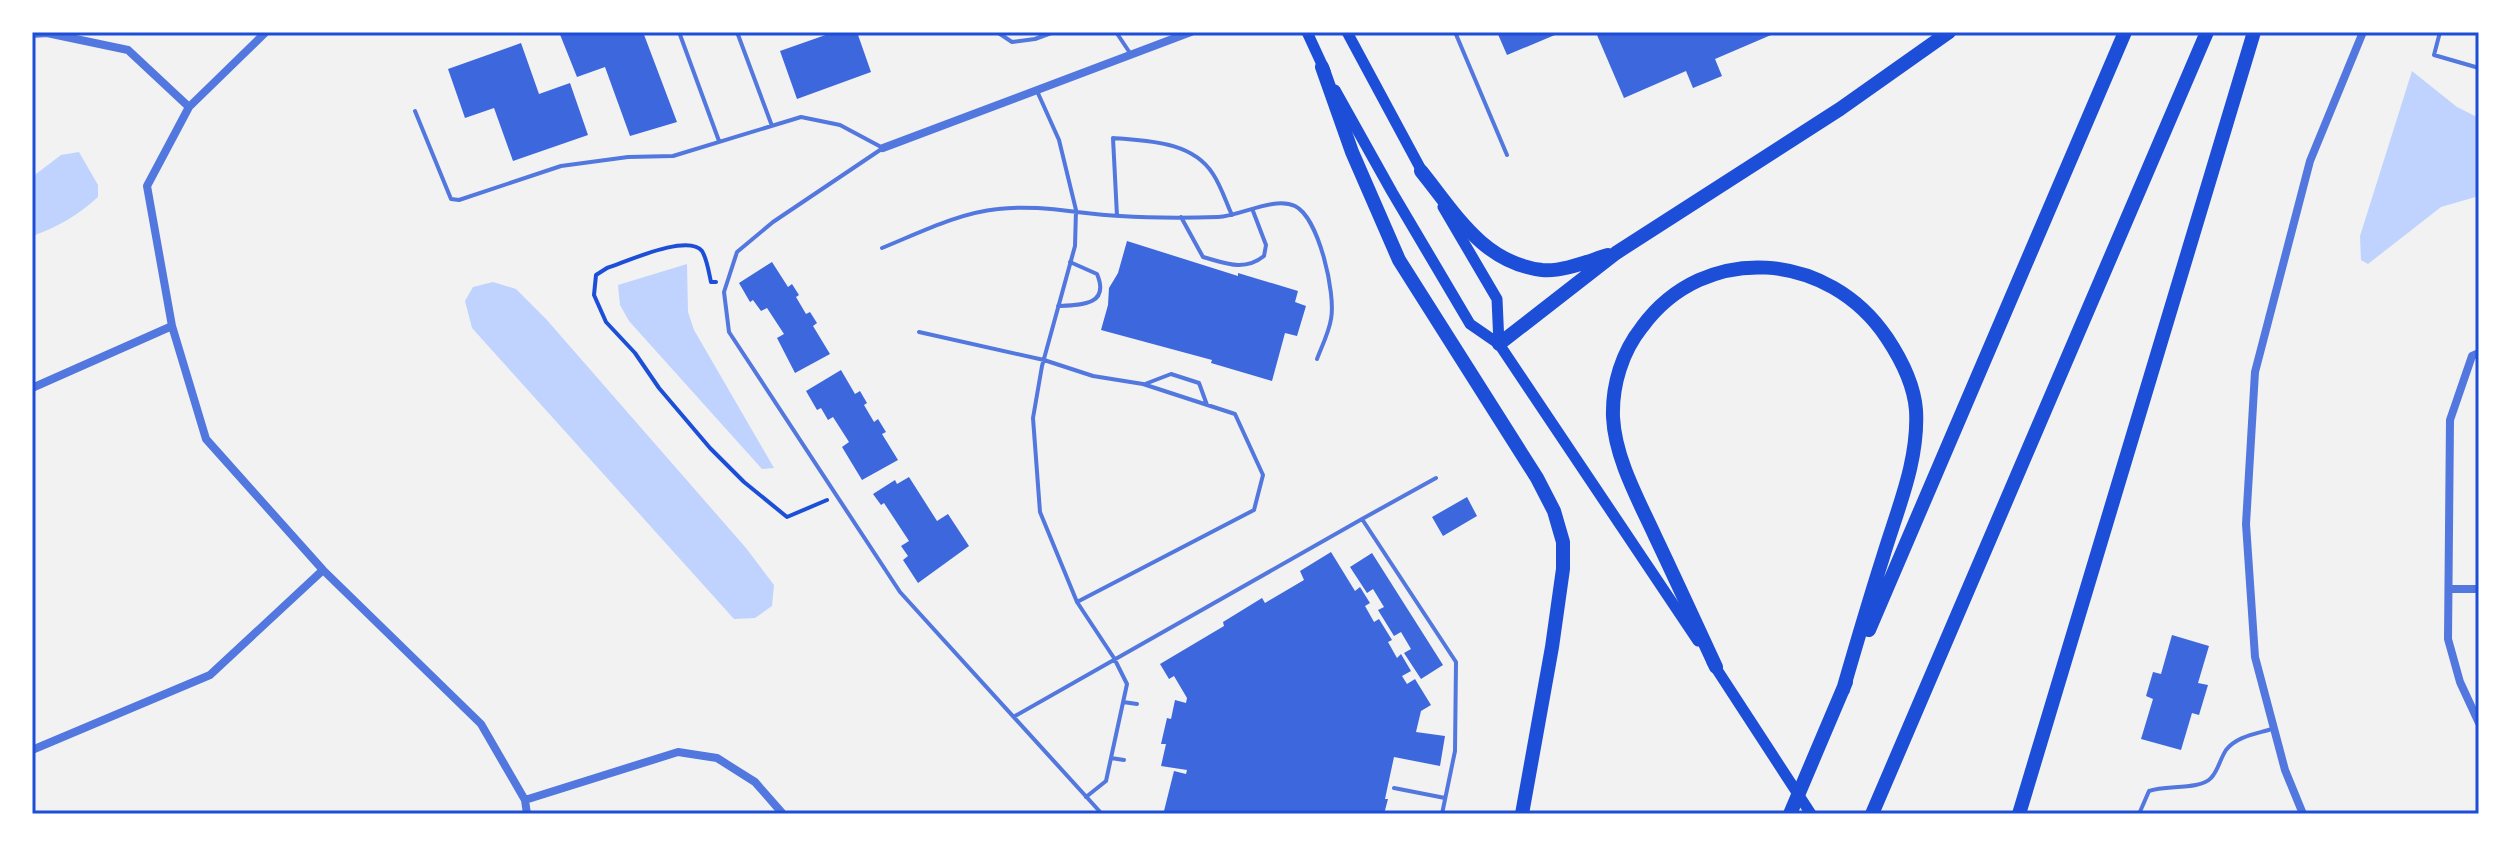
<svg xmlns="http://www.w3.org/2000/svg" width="2511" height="846" font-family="'Alegreya Sans',sans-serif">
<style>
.water{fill:#bfd3fe}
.building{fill:#3d67dc}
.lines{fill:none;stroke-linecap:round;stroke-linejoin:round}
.path{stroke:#1d4ed8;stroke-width:4}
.service{stroke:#5277de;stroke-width:4}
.minor{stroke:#5277de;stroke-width:8}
.secondary{stroke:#1d4ed8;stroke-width:11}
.motorway{stroke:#1d4ed8;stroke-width:14}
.neatline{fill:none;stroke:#1d4ed8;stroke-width:3}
</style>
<rect width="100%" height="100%" fill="#f2f2f2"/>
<path class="water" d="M2412 71 2457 107 2479 118V196L2441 207 2368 264 2361 260 2360 236Z
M79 152 98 185V197C78 215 58 227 32 236V177L61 155Z
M687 264 688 312 694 330 774 468 762 469 629 321 620 305 618 285Z
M493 282 516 289 546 319 746 548 774 585 772 606 755 618 734 619 472 328 465 301 473 287Z"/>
<path class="building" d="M559 32H643L677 122 630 136 605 67 577 77Z
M834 32H857L871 72 797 99 780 51Z
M1497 32H1562L1507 55Z
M1604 32H1778L1715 59 1722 76 1693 88 1686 71 1624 98 1597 35Z
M521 43 539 94 570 83 588 135 513 161 494 108 465 118 448 69Z
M1127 241 1238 276V273L1298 291 1295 302 1306 306 1297 336 1285 333 1272 381 1211 363 1212 360 1101 330 1108 305 1109 288 1118 273Z
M772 262 788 287 792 284 799 295 796 297 806 314 810 312 817 323 813 326 830 354 795 373 777 338 784 334 767 308 761 311 753 300 750 302 739 283Z
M841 370 855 394 860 391 867 403 864 405 874 422 878 419 886 432 882 434 898 460 862 480 842 447 849 442 833 417 828 420 821 408 817 410 806 391Z
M909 477 937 521 948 514 969 546 918 583 903 560 908 556 901 546 909 541 884 503 881 505 873 494 895 480 897 484Z
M1467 497 1477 516 1443 536 1432 517Z
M1331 552 1355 591 1360 587 1370 603 1365 606 1374 622 1379 619 1392 640 1388 642 1397 658 1401 654 1411 671 1402 676 1407 684 1415 679 1431 705 1421 711 1416 732 1445 736 1440 766 1394 757 1385 799H1388L1384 814H1176L1164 811 1174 771 1186 774 1187 770 1161 766 1166 744H1161L1167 718 1171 719 1175 700 1186 703 1187 698 1174 676 1169 679 1160 664 1224 626 1223 622 1262 598 1265 603 1304 580 1300 571Z
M1372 553 1443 665 1421 679 1404 653 1411 649 1401 632 1394 636 1378 610 1384 607 1373 589 1367 593 1350 567Z
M2172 635 2209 646 2198 683 2208 685 2199 715 2192 713 2181 750 2141 739 2153 699 2146 696 2153 672 2161 674Z"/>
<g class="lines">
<path class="path" d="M716 282H711C709 273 707 259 702 251 688 233 626 262 607 268L596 275 594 295 606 322 635 353 659 388 710 448 744 482 787 517 827 500"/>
<path class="service" d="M679 32 719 141
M737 32 772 126
M997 32 1012 42 1035 39 1054 32
M1116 32 1130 53
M1455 32 1507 155
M2440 32 2434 55 2479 68
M1037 91 1059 140 1076 210 1075 246 1042 366 1033 418 1040 512 1077 602 1114 658 1127 684 1106 781 1086 797
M415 111 451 199 459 200 561 166 628 157 673 156 801 117 840 125 883 148 773 222 737 252 724 292 729 332 900 592 1102 814
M1117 216 1113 138C1147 141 1192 141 1213 174 1221 186 1226 202 1232 215
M1181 217 1203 257C1225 263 1244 272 1264 256L1266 245 1253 211
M882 248C919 233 958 213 998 209 1038 204 1079 214 1120 216 1152 218 1185 218 1218 217 1241 216 1274 196 1295 206 1319 218 1336 294 1331 319 1329 332 1322 346 1317 359
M1058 306C1082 305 1110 305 1097 274L1070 262
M919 332 1044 360 1093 376 1143 384 1235 414 1263 475 1254 510 1077 602
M1145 384 1171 374 1199 383 1207 405
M1362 519 1436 478
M1123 702 1137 704
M1015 716 1362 519 1456 662 1455 751 1442 814
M1111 758 1124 760
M1394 788 1445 798
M2139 814 2149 791C2166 785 2200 790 2211 778 2218 771 2220 759 2226 750 2237 736 2256 734 2272 729"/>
<path class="minor" d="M266 32 189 107 147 186 172 326 206 439 323 570 481 724 525 800 527 814
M32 34 47 33 128 50 189 107
M883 148 1191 32
M2479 353 2472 356 2450 420 2448 639 2460 682 2479 723
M32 388 172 326
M2449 589H2479
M32 750 210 675 323 570
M525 800 678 752 717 758 755 782 783 814
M2303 814 2285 770 2255 657 2246 524 2255 372 2310 161 2363 32"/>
<path class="secondary" d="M1307 32 1325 71
M1347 32 1424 175
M1335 90 1392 192 1470 324 1499 344 1698 641
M1443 207 1497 299 1499 344
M1712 662 1811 814"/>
<path class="motorway" d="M1322 67 1352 152 1399 260 1537 478 1554 511 1563 542V569L1552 647 1522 814
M1421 171C1455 213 1483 263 1542 270 1563 272 1588 261 1608 255
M1499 344 1616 253 1840 109 1949 32
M1869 630 2125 32
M1716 667C1696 624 1676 580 1655 536 1638 499 1615 458 1613 417 1612 385 1622 352 1642 327 1705 241 1829 251 1887 338 1901 359 1914 385 1916 410 1919 461 1897 510 1883 557 1869 601 1856 645 1843 690
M1790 814 1846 682
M1872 814 2207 32
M2019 814 2254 32"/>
</g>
<rect width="2511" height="846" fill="none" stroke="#ffffff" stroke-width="68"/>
<rect x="34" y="34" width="2443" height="778" class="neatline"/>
</svg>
